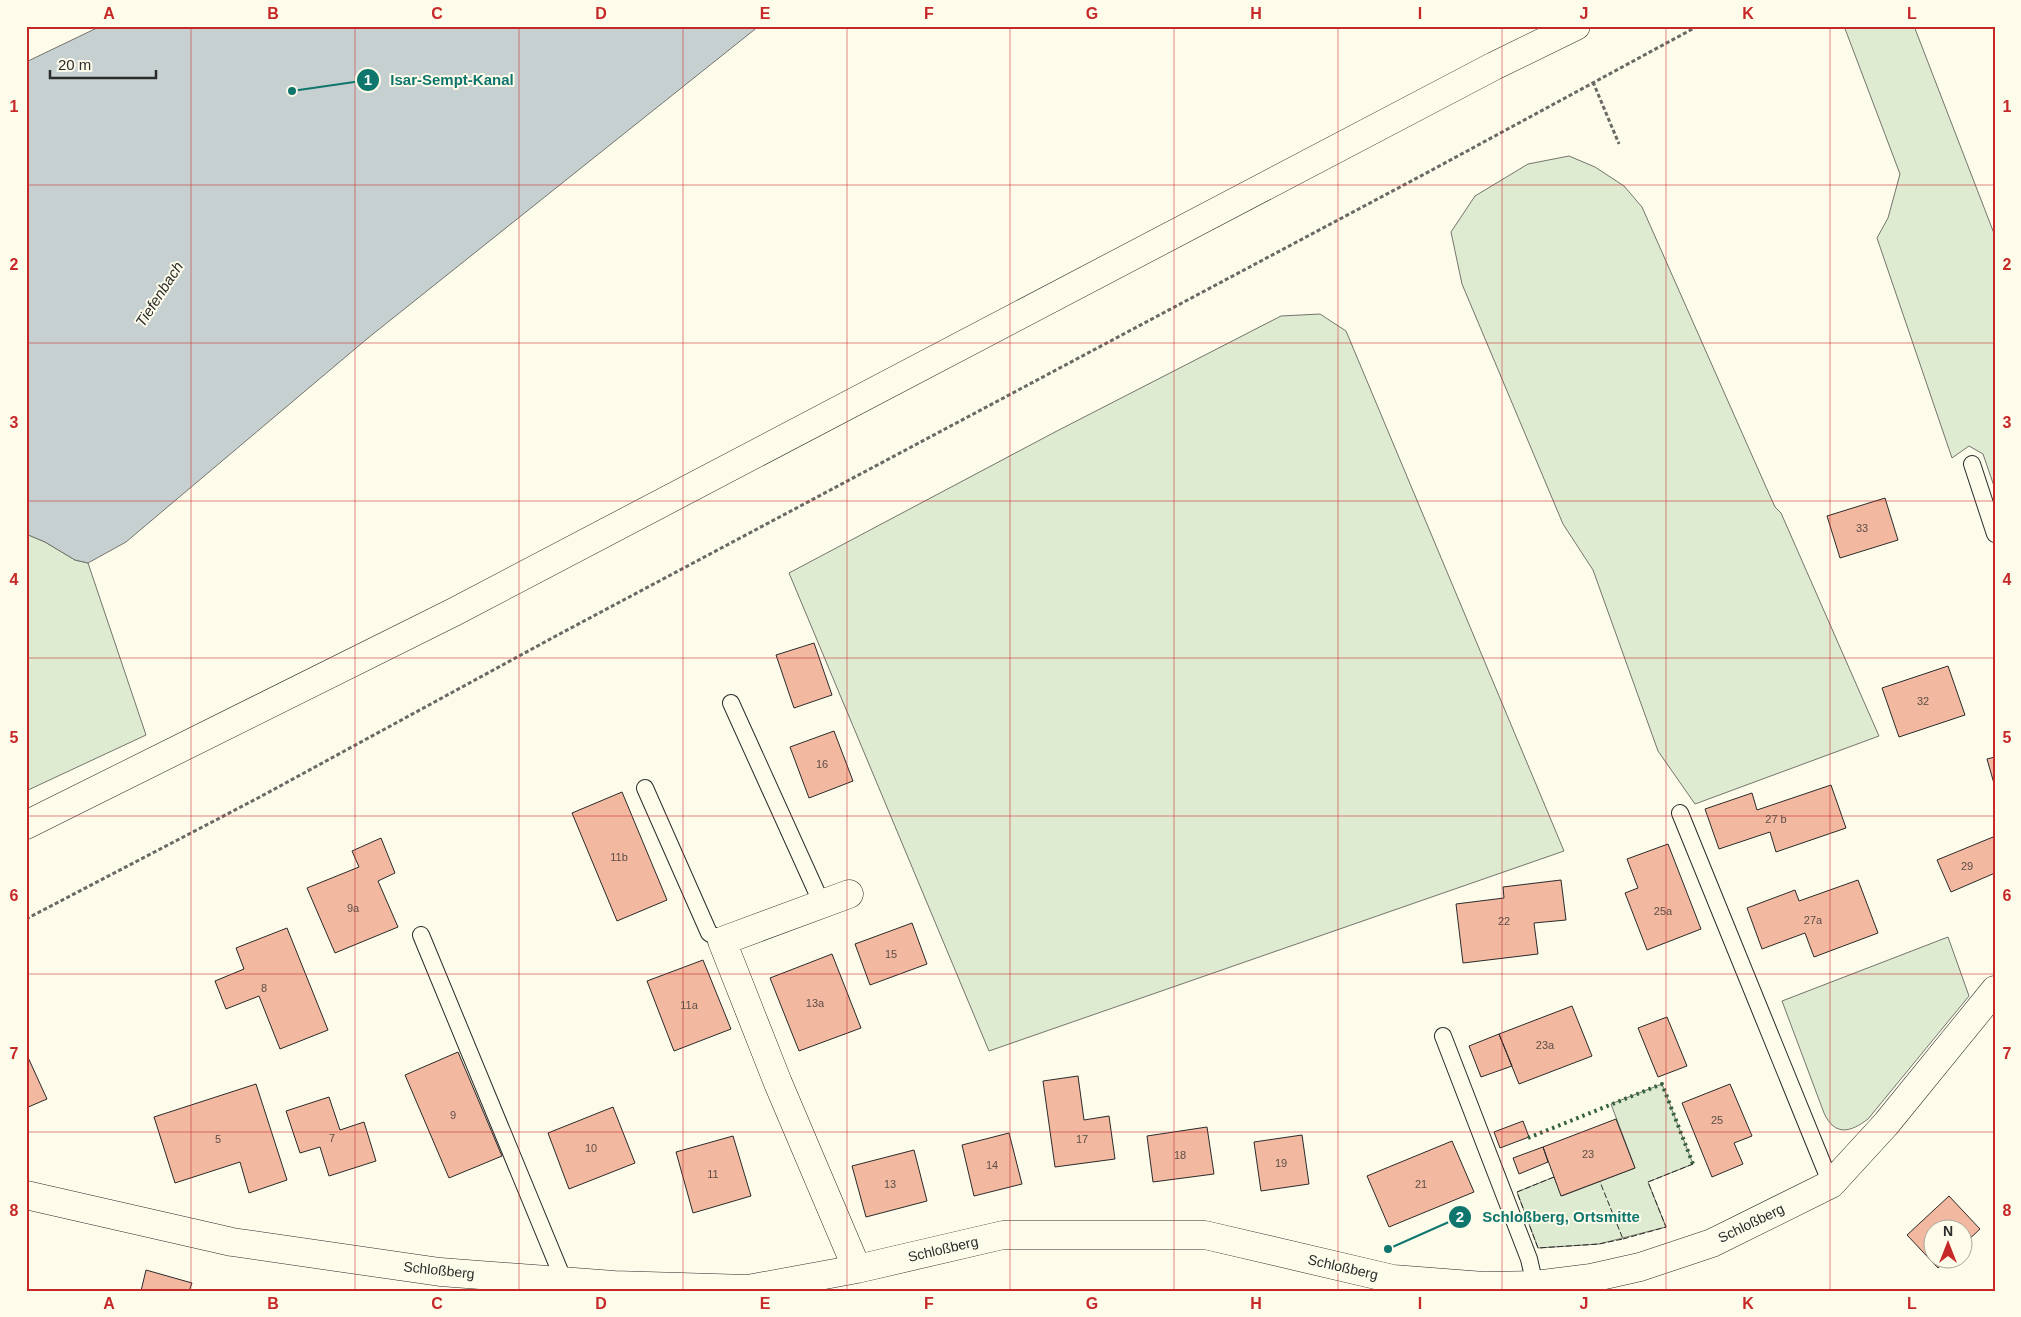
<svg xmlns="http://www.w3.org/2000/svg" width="2021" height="1317" font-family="Helvetica,sans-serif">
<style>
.green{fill:#deebd1;stroke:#74746e}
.water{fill:#c7d0d0;stroke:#74746e}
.building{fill:#f2b8a0;stroke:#2b2b2b}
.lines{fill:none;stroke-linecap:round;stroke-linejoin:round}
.lane-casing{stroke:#2b2b2b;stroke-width:18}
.street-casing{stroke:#2b2b2b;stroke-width:29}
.primary-casing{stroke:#2b2b2b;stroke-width:29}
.path{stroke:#6a6964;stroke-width:3;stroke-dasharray:4 2.5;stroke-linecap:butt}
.lane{stroke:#fdfbea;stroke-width:16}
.street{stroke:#fdfbea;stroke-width:28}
.primary{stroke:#fdfbea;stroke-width:28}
.hedge{stroke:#34623c;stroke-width:4;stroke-dasharray:2.5 4;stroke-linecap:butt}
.fence{stroke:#2b2b2b;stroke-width:1;stroke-dasharray:6 2.5;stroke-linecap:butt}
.grid{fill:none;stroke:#c62828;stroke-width:1;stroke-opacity:0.55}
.labels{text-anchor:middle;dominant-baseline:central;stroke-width:4;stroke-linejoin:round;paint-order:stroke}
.number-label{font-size:11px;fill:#5d4e48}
.street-label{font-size:14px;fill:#2b2b2b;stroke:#fdfbea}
.water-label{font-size:15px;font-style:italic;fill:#2b2b2b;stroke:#fdfbea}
.leader{fill:none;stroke:#0f766e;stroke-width:2}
.callout-dot{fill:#0f766e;stroke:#fdfbea;stroke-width:2}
.mark-label{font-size:15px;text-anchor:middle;font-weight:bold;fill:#fff}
.callout-label{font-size:15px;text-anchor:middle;font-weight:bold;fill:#0f766e;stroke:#fdfbea;stroke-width:4;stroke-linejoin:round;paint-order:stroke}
.neatline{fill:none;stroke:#c62828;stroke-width:2}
.grid-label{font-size:16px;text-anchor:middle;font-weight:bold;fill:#c62828}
</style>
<rect width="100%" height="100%" fill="#fdfbea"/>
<path class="green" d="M1844 26H1914L1995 236V489L1983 454 1969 446 1952 458 1877 238 1888 218 1900 174Z
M1569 156 1595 167 1624 186 1642 207 1766 487 1775 507 1781 513 1879 736 1695 804 1658 751 1593 570 1563 524 1462 284 1451 232 1475 196 1528 164Z
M1320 314 1346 331 1564 851 989 1051 789 573 1055 432 1281 316Z
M26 534 45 542 75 560 88 563 146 735 26 791Z
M1948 937 1969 996 1868 1119C1851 1132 1835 1137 1824 1113L1782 1001Z
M1662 1084 1693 1164 1648 1182 1666 1227 1599 1244 1538 1248 1517 1192 1554 1177 1562 1196 1635 1168 1611 1104Z"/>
<path class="water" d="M101 26H759L368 338 126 542 88 563 75 560 45 542 26 534V62Z"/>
<path class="building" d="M1885 498 1898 540 1840 558 1827 516Z
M814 643 832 695 794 708 776 655Z
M1948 666 1965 715 1899 737 1882 688Z
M834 731 853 781 809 798 790 747Z
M1995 757V787L1987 759Z
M1831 785 1846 828 1776 852 1770 832 1719 849 1705 809 1752 793 1757 810Z
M622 792 667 900 617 921 572 813Z
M1993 837 1995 843V873L1951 892 1937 860Z
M381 838 395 873 378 881 398 927 335 953 307 888 359 867 352 851Z
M1668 844 1701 929 1647 950 1625 893 1638 888 1627 859Z
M1561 880 1566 920 1534 923 1538 954 1463 963 1456 904 1504 898 1503 887Z
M1858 880 1878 933 1814 957 1805 933 1762 949 1747 908 1795 890 1799 901Z
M912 923 927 964 870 985 855 944Z
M287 928 328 1030 280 1049 259 996 226 1009 215 981 244 969 236 948Z
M832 954 861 1028 799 1051 770 978Z
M703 960 731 1029 674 1051 647 981Z
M1572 1006 1592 1056 1519 1084 1499 1034Z
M1667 1017 1687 1066 1658 1077 1638 1028Z
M1499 1034 1512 1066 1481 1077 1469 1046Z
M458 1052 502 1156 449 1178 405 1075Z
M26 1053 47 1099 26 1108Z
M1078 1076 1084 1120 1109 1116 1115 1159 1055 1167 1043 1081Z
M256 1084 287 1180 249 1193 240 1162 175 1183 154 1117Z
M1730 1084 1752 1136 1734 1143 1743 1164 1712 1177 1682 1103Z
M329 1097 340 1130 364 1122 376 1161 329 1176 320 1147 300 1153 286 1111Z
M613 1107 635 1163 569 1189 548 1133Z
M1616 1119 1635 1168 1561 1196 1543 1147Z
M1523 1121 1529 1137 1500 1148 1494 1132Z
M1207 1127 1214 1174 1153 1182 1147 1136Z
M1009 1133 1022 1184 974 1196 962 1145Z
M1302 1135 1309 1184 1261 1191 1254 1142Z
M733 1136 751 1196 693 1213 676 1152Z
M1452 1141 1474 1192 1389 1227 1367 1176Z
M1543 1147 1548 1162 1519 1174 1513 1158Z
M914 1150 927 1201 866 1217 852 1166Z
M1949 1196 1980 1229 1964 1244V1230H1934V1260H1947L1938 1268 1907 1235Z
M146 1270 192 1283 189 1291H141Z"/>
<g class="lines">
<g class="lane-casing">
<path id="lane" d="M1972 464 1995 534
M731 703 822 904
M645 788 709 933 722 941
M1680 813 1831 1184
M421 935 564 1281
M1443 1036 1529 1259 1535 1285"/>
</g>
<g class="street-casing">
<path id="street" d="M849 894 722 941 778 1083 857 1269
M26 1195 232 1242 440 1272 614 1285 748 1289 857 1269 1003 1235H1205L1393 1279 1484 1286 1535 1285 1591 1278 1640 1267 1712 1243 1831 1184 1886 1124 1995 990"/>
</g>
<g class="primary-casing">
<path id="primary" d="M26 825 454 612 1494 66 1576 26"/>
</g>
<path class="path" d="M1593 82 1619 144
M26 919 258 798 554 637 1432 170 1698 26"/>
<use href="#lane" class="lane"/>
<use href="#street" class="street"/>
<use href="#primary" class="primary"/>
<path class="hedge" d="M1528 1138 1662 1084 1693 1164"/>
<path class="fence" d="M1554 1177 1517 1192 1538 1248 1599 1244 1623 1239 1600 1182
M1623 1239 1666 1227 1648 1182 1693 1164"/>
</g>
<path class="grid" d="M191 26V1291M355 26V1291M519 26V1291M683 26V1291M847 26V1291M1010 26V1291M1174 26V1291M1338 26V1291M1502 26V1291M1666 26V1291M1830 26V1291M26 185H1995M26 343H1995M26 501H1995M26 658H1995M26 816H1995M26 974H1995M26 1132H1995"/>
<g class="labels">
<g class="number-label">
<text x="1862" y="528">33</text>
<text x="1923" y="701">32</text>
<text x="822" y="764">16</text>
<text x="1776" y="819">27 b</text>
<text x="619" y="857">11b</text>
<text x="1967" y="866">29</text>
<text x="353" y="908">9a</text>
<text x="1663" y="911">25a</text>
<text x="1813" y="920">27a</text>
<text x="1504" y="921">22</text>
<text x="891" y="954">15</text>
<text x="264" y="988">8</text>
<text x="815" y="1003">13a</text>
<text x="689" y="1005">11a</text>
<text x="1545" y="1045">23a</text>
<text x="453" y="1115">9</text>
<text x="1717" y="1120">25</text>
<text x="332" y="1138">7</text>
<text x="218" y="1139">5</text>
<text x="1082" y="1139">17</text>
<text x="591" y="1148">10</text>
<text x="1588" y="1154">23</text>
<text x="1180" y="1155">18</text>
<text x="1281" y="1163">19</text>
<text x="992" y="1165">14</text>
<text x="713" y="1174">11</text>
<text x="890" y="1184">13</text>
<text x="1421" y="1184">21</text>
</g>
<g class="street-label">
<text transform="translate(1751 1223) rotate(-26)">Schloßberg</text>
<text transform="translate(943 1249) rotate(-13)">Schloßberg</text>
<text transform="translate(1343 1267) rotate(13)">Schloßberg</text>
<text transform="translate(439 1270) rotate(6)">Schloßberg</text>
</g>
<g class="water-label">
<text transform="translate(159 294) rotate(-57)">Tiefenbach</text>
</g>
</g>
<path class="leader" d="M292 91L368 80M1388 1249L1460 1217"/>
<g class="callout-dot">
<circle cx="292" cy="91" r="5"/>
<circle cx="1388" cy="1249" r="5"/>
<circle cx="368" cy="80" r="12"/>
<circle cx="1460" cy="1217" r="12"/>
</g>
<g class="mark-label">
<text x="368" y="85">1</text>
<text x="1460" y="1222">2</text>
</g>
<g class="callout-label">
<text x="452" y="85">Isar-Sempt-Kanal</text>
<text x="1561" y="1222">Schloßberg, Ortsmitte</text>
</g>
<rect width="2021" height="1317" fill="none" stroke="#fdfbea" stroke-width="55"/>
<g transform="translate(1948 1244)"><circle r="24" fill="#fdfbea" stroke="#a9a89e"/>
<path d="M0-4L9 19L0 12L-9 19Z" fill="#c62828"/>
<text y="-8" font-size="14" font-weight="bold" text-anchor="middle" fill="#2b2b2b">N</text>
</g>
<path d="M50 70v8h106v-8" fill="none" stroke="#2b2b2b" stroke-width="2.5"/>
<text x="58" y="70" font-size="15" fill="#2b2b2b" stroke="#fdfbea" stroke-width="4" paint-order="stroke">20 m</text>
<rect x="28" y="28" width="1966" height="1262" class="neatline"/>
<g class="grid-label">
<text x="109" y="19">A</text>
<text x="273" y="19">B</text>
<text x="437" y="19">C</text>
<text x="601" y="19">D</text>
<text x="765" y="19">E</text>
<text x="929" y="19">F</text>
<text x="1092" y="19">G</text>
<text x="1256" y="19">H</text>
<text x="1420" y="19">I</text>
<text x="1584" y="19">J</text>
<text x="1748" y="19">K</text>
<text x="1912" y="19">L</text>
<text x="14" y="112">1</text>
<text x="2007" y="112">1</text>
<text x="14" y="270">2</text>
<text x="2007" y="270">2</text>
<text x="14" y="428">3</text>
<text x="2007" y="428">3</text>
<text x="14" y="585">4</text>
<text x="2007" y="585">4</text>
<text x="14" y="743">5</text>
<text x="2007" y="743">5</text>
<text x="14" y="901">6</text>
<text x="2007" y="901">6</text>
<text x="14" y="1059">7</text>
<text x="2007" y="1059">7</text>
<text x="14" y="1216">8</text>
<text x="2007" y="1216">8</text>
<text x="109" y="1309">A</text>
<text x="273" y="1309">B</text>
<text x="437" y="1309">C</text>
<text x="601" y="1309">D</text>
<text x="765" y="1309">E</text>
<text x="929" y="1309">F</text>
<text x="1092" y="1309">G</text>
<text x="1256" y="1309">H</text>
<text x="1420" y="1309">I</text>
<text x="1584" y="1309">J</text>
<text x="1748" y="1309">K</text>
<text x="1912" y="1309">L</text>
</g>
</svg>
